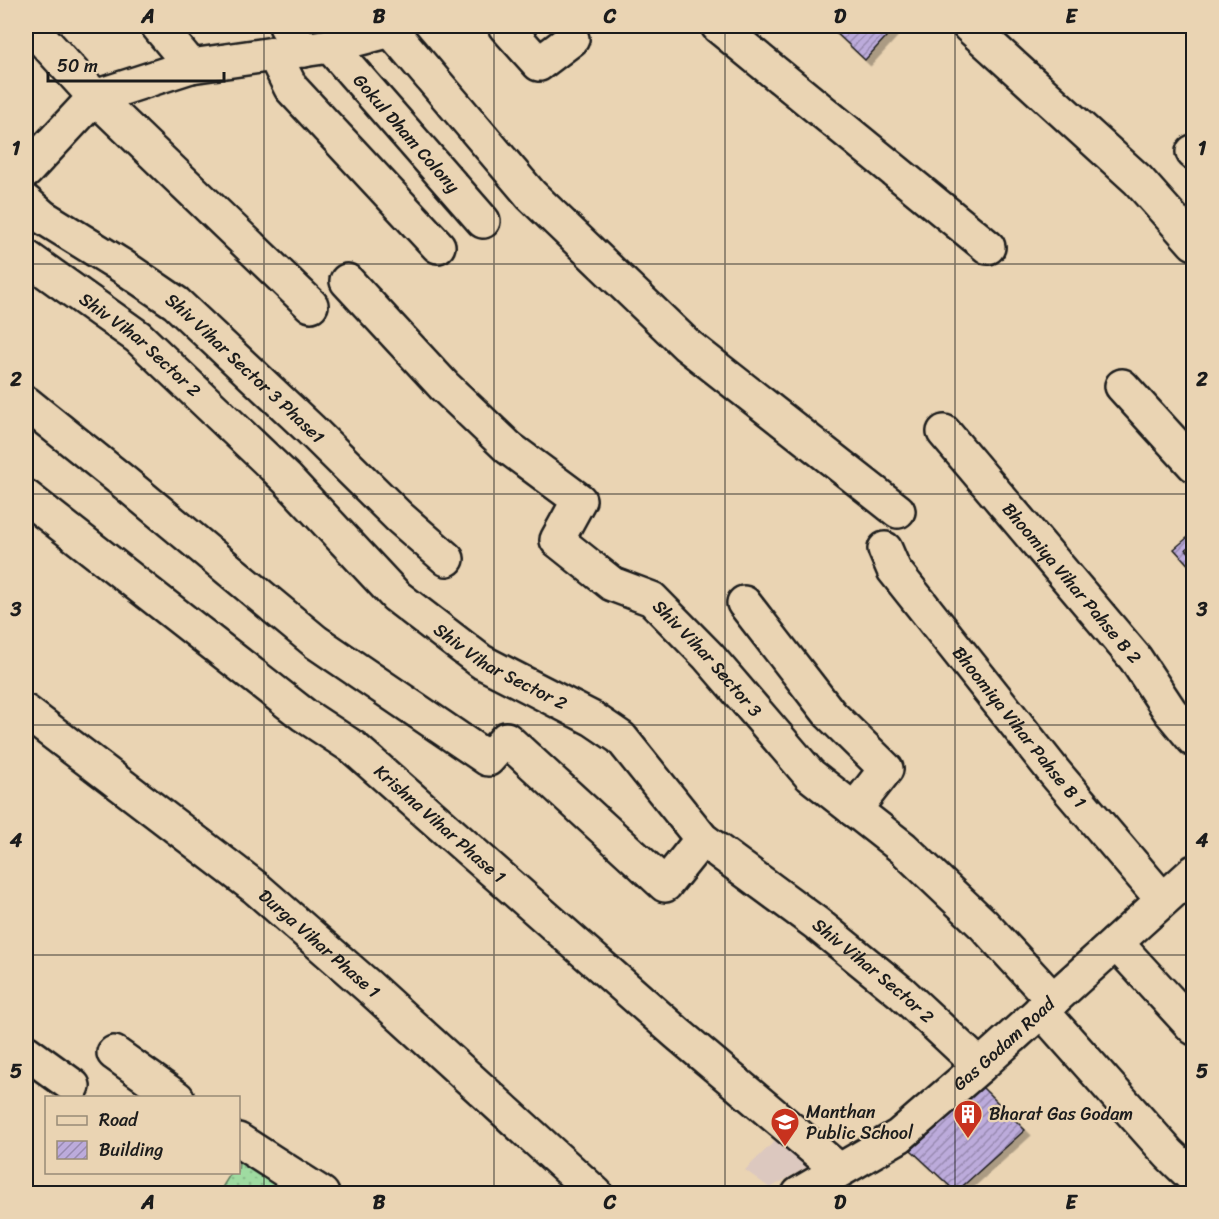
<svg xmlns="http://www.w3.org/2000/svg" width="1219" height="1219" font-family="Sriracha,sans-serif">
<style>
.built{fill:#dcc8bf}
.grass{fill:url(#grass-dots);stroke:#5e7c5e;stroke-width:1.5}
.building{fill:url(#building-hatch);stroke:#1c1c1c;stroke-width:1.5;filter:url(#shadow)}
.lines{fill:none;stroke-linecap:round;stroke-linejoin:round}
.minor-casing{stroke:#1c1c1c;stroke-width:38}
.major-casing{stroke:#1c1c1c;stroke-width:38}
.minor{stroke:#ead4b3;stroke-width:33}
.major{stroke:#ead4b3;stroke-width:33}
.grid{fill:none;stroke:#1c1c1c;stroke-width:1.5;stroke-opacity:0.55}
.labels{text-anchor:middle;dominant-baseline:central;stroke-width:4.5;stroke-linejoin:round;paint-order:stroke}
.street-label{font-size:18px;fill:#1c1c1c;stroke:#ead4b3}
.poi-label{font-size:18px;fill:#1c1c1c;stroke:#ead4b3;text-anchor:start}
.neatline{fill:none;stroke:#1c1c1c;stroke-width:2}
.grid-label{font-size:20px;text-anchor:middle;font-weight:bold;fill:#1c1c1c}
</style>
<defs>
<pattern id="grass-dots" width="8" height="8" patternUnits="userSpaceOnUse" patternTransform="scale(1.5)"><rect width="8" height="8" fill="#9fdba1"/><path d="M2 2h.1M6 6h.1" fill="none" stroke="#88bb8a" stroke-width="1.8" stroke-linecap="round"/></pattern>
<pattern id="building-hatch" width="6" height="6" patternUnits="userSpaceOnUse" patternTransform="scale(1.5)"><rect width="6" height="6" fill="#bcabdb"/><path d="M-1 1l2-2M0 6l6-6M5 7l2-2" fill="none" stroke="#988ab1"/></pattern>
<filter id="shadow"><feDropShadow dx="5.5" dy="5.5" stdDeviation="0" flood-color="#0004"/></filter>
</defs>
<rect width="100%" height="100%" fill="#ead4b3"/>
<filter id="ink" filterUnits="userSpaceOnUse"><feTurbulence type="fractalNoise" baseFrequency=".0167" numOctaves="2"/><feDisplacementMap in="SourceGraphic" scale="12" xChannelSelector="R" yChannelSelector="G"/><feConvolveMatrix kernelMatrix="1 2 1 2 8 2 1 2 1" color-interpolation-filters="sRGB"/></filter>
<g filter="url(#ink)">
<path class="built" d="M784 1132 818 1161 770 1188 745 1170Z"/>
<path class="grass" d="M243 1154 291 1193 218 1194 231 1173 238 1172 239 1162Z"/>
<path class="building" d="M829 26H896L865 60Z
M1194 532V543L1186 549 1194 558V571L1174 549Z
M982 1087 1025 1130 956 1192 911 1150Z"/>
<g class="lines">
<g class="minor-casing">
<g id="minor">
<path d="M30 26 95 97 311 305"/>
<path d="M158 26 191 66"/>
<path d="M286 26 304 50"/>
<path d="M505 26 539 64 572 39"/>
<path d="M718 26 988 247"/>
<path d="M969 26 1138 180 1194 243"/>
<path d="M391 30 531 195 687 345 898 511"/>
<path id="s1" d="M330 46 483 221"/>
<path d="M274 54 291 88 438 246"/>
<path d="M1193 152 1194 153"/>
<path d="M26 171 95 97 191 66 330 46 391 30 398 26"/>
<path id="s2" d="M26 202 43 217 122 266 176 303 310 429 399 517 447 559"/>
<path id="s3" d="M26 257 138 337 287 479 396 596 482 662 593 719 621 738 702 839 816 923 902 993 980 1066"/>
<path id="s4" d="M347 281 444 386 509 448 579 500 557 540 612 584 652 599 708 656 810 775 903 848 984 925 1053 1000"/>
<path d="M1122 386 1194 465"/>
<path d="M26 403 125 483 316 642 488 759 506 739 665 885 702 839"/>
<path id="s5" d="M944 432 1135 658 1170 711 1194 740"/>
<path id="s6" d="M26 497 304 715 354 748 678 1034 839 1170"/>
<path id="s7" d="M885 549 894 570 1055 773 1162 899"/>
<path d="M744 603 830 714 886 769 854 810"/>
<path id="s8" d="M26 712 256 888 368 986 596 1194"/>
<path d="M1116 943 1194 1028"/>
<path d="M1041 1010 1169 1154 1194 1178"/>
<path d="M26 1052 73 1086"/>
<path d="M114 1053 177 1098"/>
<path d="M238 1140 322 1194"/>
</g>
</g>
<g class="major-casing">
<g id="major">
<path id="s9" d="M799 1194 899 1136 980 1066 1194 872"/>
</g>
</g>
<use href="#minor" class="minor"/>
<use href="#major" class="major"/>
</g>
</g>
<path class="grid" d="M264 26V1194M494 26V1194M725 26V1194M955 26V1194M26 264H1194M26 494H1194M26 725H1194M26 955H1194"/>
<defs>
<g id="building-pin" transform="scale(1.5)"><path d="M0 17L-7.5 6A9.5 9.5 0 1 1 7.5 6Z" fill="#c8321e" stroke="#ead4b3"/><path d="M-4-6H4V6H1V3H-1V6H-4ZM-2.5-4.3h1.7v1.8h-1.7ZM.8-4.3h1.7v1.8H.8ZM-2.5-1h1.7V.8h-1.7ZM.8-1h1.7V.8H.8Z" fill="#fff"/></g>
<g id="school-pin" transform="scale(1.5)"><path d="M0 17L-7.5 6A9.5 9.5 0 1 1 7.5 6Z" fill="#c8321e" stroke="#ead4b3"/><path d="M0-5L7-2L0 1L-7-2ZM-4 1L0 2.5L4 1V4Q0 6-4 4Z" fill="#fff"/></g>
</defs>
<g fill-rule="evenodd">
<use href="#building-pin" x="968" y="1114"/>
<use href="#school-pin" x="785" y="1122"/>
</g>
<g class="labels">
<g class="street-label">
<text stroke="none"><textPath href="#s1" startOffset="116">Gokul Dham Colony</textPath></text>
<text stroke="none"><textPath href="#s3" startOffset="144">Shiv Vihar Sector 2</textPath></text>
<text stroke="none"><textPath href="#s2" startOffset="276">Shiv Vihar Sector 3 Phase1</textPath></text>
<text stroke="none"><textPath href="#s5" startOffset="198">Bhoomiya Vihar Pahse B 2</textPath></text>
<text stroke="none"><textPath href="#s4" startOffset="560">Shiv Vihar Sector 3</textPath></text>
<text stroke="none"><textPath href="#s3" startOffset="630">Shiv Vihar Sector 2</textPath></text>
<text stroke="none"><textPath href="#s7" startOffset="224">Bhoomiya Vihar Pahse B 1</textPath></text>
<text stroke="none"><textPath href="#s6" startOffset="528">Krishna Vihar Phase 1</textPath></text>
<text stroke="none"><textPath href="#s8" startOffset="374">Durga Vihar Phase 1</textPath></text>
<text stroke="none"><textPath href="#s3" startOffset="1116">Shiv Vihar Sector 2</textPath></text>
<text stroke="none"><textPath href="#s9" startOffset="255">Gas Godam Road</textPath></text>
</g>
<g class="poi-label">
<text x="806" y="1112">Manthan<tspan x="806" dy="21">Public School</tspan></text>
<text x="989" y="1114">Bharat Gas Godam</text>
</g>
</g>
<rect width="1219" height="1219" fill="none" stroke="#ead4b3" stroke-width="66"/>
<rect x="45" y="1096" width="195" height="78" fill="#ead4b3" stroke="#988a77" stroke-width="1.5"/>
<rect x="57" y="1116" width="30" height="9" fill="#ead4b3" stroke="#988a77" stroke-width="1.5"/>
<text x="99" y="1126" font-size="18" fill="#1c1c1c">Road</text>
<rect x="57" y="1141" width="30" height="18" fill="url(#building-hatch)" stroke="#988a77" stroke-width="1.5"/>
<text x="99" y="1156" font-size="18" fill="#1c1c1c">Building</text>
<path d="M48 72v9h176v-9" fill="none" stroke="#1c1c1c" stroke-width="3"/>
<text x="57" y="72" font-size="18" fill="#1c1c1c" stroke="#ead4b3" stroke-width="4.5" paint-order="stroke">50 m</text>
<rect x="33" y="33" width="1153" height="1153" class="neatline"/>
<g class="grid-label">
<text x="148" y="23">A</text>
<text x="379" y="23">B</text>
<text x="610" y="23">C</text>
<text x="840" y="23">D</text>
<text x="1071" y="23">E</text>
<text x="16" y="155">1</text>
<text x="1202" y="155">1</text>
<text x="16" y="386">2</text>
<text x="1202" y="386">2</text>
<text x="16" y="616">3</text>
<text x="1202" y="616">3</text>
<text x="16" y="847">4</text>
<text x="1202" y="847">4</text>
<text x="16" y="1078">5</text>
<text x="1202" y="1078">5</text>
<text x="148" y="1209">A</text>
<text x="379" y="1209">B</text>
<text x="610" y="1209">C</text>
<text x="840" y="1209">D</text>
<text x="1071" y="1209">E</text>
</g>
</svg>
